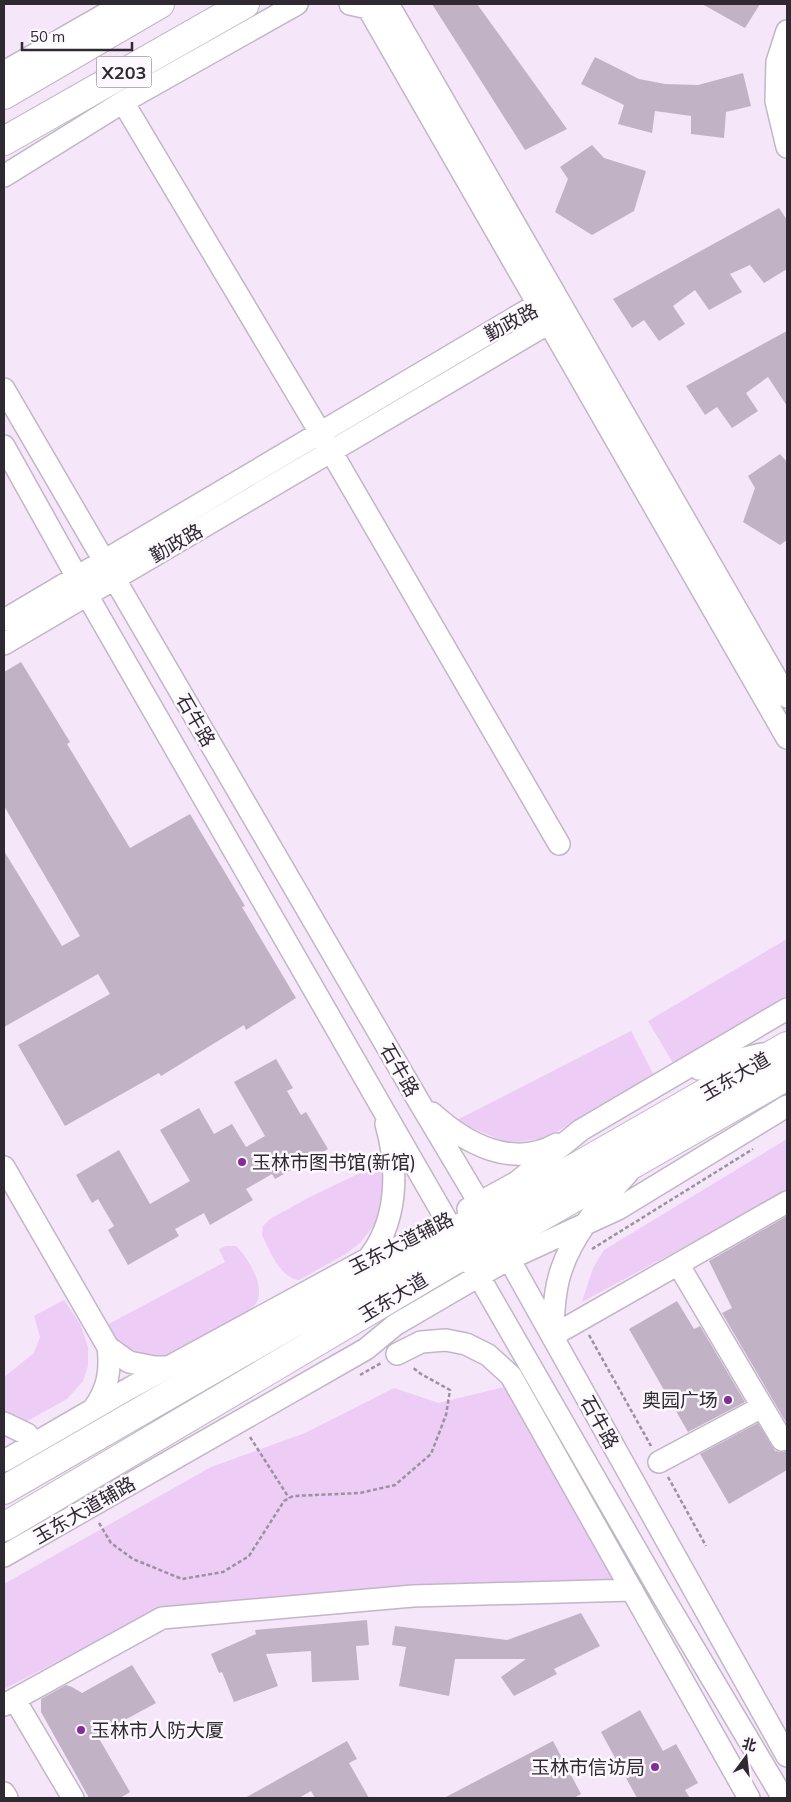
<svg xmlns="http://www.w3.org/2000/svg" width="791" height="1802" font-family="Mulish,'Noto Sans SC',sans-serif">
<style>
.green{fill:#edccf6}
.building{fill:#c1b2c5}
.lines{fill:none;stroke-linecap:round;stroke-linejoin:round}
.minor-casing{stroke:#c3b5c8;stroke-width:24}
.major-casing{stroke:#c3b5c8;stroke-width:30}
.path{stroke:#9b919f;stroke-width:2.5;stroke-dasharray:4 2.5;stroke-linecap:butt}
.minor{stroke:#fff;stroke-width:21}
.major{stroke:#fff;stroke-width:28}
.poi-dot{fill:#832d9a;stroke:#fdf7ff;stroke-width:2}
.labels{text-anchor:middle;dominant-baseline:central;stroke-width:5;stroke-linejoin:round;paint-order:stroke}
.shield{fill:#fdf7ff;stroke:#6d686f;stroke-width:1}
.shield-label{font-size:18px;font-weight:bold;fill:#2f2a31}
.street-label{font-size:19px;fill:#2f2a31;stroke:#fdf7ff}
.poi-label{font-size:19px;fill:#2f2a31;stroke:#fdf7ff;text-anchor:start}
</style>
<rect width="100%" height="100%" fill="#f5e6fa"/>
<path class="green" d="M787 939V996L673 1063 648 1021Z
M631 1031 654 1075 546 1138 509 1143 455 1121Z
M787 1139V1191L582 1302 593 1268 604 1250Z
M383 1162 386 1198 374 1225 360 1243 344 1255 299 1280C279 1277 270 1251 262 1235L263 1226 270 1219 310 1197Z
M226 1246H236C247 1257 260 1278 259 1294 259 1298 257 1302 255 1305 234 1321 196 1345 171 1354 154 1359 122 1350 111 1336 109 1333 107 1329 105 1326L225 1262 219 1249Z
M64 1300 80 1324 88 1347V1366L83 1381 67 1399 4 1434V1377L34 1353 40 1337 34 1316Z
M508 1386 622 1584 156 1611 4 1689V1584L211 1467 305 1433 394 1388 439 1403Z"/>
<path class="building" d="M432 4H477L567 129 525 150Z
M702 4H760L745 28Z
M595 57 639 79 665 84 698 85 743 73 751 106 726 112 724 138 691 134V116L655 111 652 133 618 124 624 105 581 84Z
M592 145 604 158 646 171 634 211 592 235 555 212 568 179 560 167Z
M779 208 787 220V269L764 283 750 265 730 274 742 292 709 310 695 290 673 306 685 324 659 341 644 320 632 328 613 299Z
M787 331V406L768 377 746 393 758 411 732 428 717 407 705 415 686 386Z
M780 454 787 462V540L780 545 743 522 755 488 748 476Z
M21 662 70 742 67 744 130 848 190 814 245 906 242 907 296 998 246 1030 244 1025 161 1076 159 1073 65 1126 18 1045 110 994 98 974 4 1027V851L62 946 80 936 4 806V672Z
M276 1059 293 1088 287 1091 301 1115 306 1112 328 1149 275 1179 272 1174 246 1189 253 1200 210 1225 204 1213 175 1229 179 1236 128 1265 108 1230 114 1226 98 1199 92 1203 76 1175 119 1150 150 1204 190 1181 160 1130 199 1108 214 1134 232 1124 246 1147 265 1136 234 1082Z
M787 1216V1424L722 1313 732 1308 709 1261Z
M677 1301 694 1329 700 1326 745 1402 688 1432 629 1329Z
M758 1423 775 1451 782 1452 787 1451V1470L729 1504 700 1454Z
M581 1613 600 1646 554 1669 557 1674 514 1696 501 1677 526 1659H455L449 1696 399 1686 406 1647 392 1645 395 1626 507 1640Z
M367 1620 369 1645 356 1646 359 1680 312 1682 311 1651 266 1654 278 1686 234 1702 222 1672 219 1673 211 1654 256 1634 255 1630Z
M132 1665 156 1703 97 1735 130 1792 120 1798H89L41 1712V1699L66 1685 72 1687 82 1693Z
M640 1710 663 1751 676 1744 698 1783 685 1790 690 1798H637L601 1732Z
M347 1741 357 1759 349 1763 369 1798H315L311 1791 299 1798H245Z
M553 1741 581 1794 574 1798H444Z"/>
<g class="lines">
<g class="minor-casing">
<path id="minor" d="M350 4 368 8 787 738
M388 4 787 697
M787 31 777 62 776 101 787 147
M4 72 123 4
M123 102 321 434 559 844
M4 176 123 102 297 4
M4 389 418 1100 486 1214 509 1259 787 1756
M4 446 87 595 661 1593 783 1798
M4 620 538 304 552 303
M4 644 549 323 555 312
M699 1069 762 1054
M432 1113C466 1144 513 1169 557 1144
M4 1167 108 1347C111 1370 108 1389 94 1408
M468 1209 517 1182 581 1130 787 1009
M366 1261C398 1224 399 1170 386 1124
M678 1264 782 1440 787 1437
M552 1336 787 1202
M552 1336C554 1314 554 1289 562 1268 573 1235 603 1199 627 1174
M108 1347 129 1362 154 1367H170
M397 1354 421 1342 446 1340 466 1344 488 1355 511 1376 749 1798
M4 1423 27 1434 34 1443
M4 1461 130 1388 369 1258 395 1249 417 1237
M659 1462 762 1407
M4 1556 366 1349 395 1325 479 1276 509 1259 618 1209 787 1106
M15 1700 73 1798
M4 1705 162 1618 413 1596 632 1590
M4 1793 7 1798"/>
</g>
<g class="major-casing">
<path id="major" d="M4 95 160 4
M4 141 245 4
M4 1490 440 1238 529 1194 787 1046
M4 1527 453 1261 500 1240 523 1227 787 1076"/>
</g>
<path class="path" d="M592 1249 753 1149
M589 1335 651 1446
M360 1375 381 1363
M250 1437 289 1498
M668 1477 706 1546
M99 1523 111 1543 133 1559 182 1579 223 1572 249 1556 284 1501 293 1496 360 1493 395 1485 431 1454 446 1415 450 1390 421 1374 412 1367"/>
<use href="#minor" class="minor"/>
<use href="#major" class="major"/>
</g>
<g class="poi-dot">
<circle cx="242" cy="1162" r="5"/>
<circle cx="728" cy="1400" r="5"/>
<circle cx="81" cy="1730" r="5"/>
<circle cx="655" cy="1767" r="5"/>
</g>
<g class="labels">
<rect class="shield" x="96.5" y="56.5" width="55" height="31" rx="4"/>
<g class="shield-label">
<text x="124" y="72">X203</text>
</g>
<g class="street-label">
<text transform="translate(511 322) rotate(-28)">勤政路</text>
<text transform="translate(176 543) rotate(-30)">勤政路</text>
<text transform="translate(196 720) rotate(60)">石牛路</text>
<text transform="translate(400 1070) rotate(60)">石牛路</text>
<text transform="translate(735 1076) rotate(-30)">玉东大道</text>
<text transform="translate(401 1243) rotate(-27)">玉东大道辅路</text>
<text transform="translate(393 1297) rotate(-31)">玉东大道</text>
<text transform="translate(600 1422) rotate(61)">石牛路</text>
<text transform="translate(84 1510) rotate(-30)">玉东大道辅路</text>
</g>
<g class="poi-label">
<text x="252" y="1162">玉林市图书馆(新馆)</text>
<text x="718" y="1400" text-anchor="end">奥园广场</text>
<text x="91" y="1730">玉林市人防大厦</text>
<text x="645" y="1767" text-anchor="end">玉林市信访局</text>
</g>
</g>
<rect width="791" height="1802" fill="none" stroke="#2f2a31" stroke-width="10"/>
<g transform="translate(746 1757) rotate(15)" stroke="#fdf7ff" stroke-width="4" paint-order="stroke">
<path d="M0-4L9 19L0 12L-9 19Z" fill="#2f2a31"/>
<text y="-8" font-size="14" font-weight="bold" text-anchor="middle" fill="#2f2a31">北</text>
</g>
<path d="M22 42v8h110v-8" fill="none" stroke="#2f2a31" stroke-width="2.5"/>
<text x="30" y="42" font-size="15" fill="#2f2a31" stroke="#fdf7ff" stroke-width="4" paint-order="stroke">50 m</text>
</svg>
